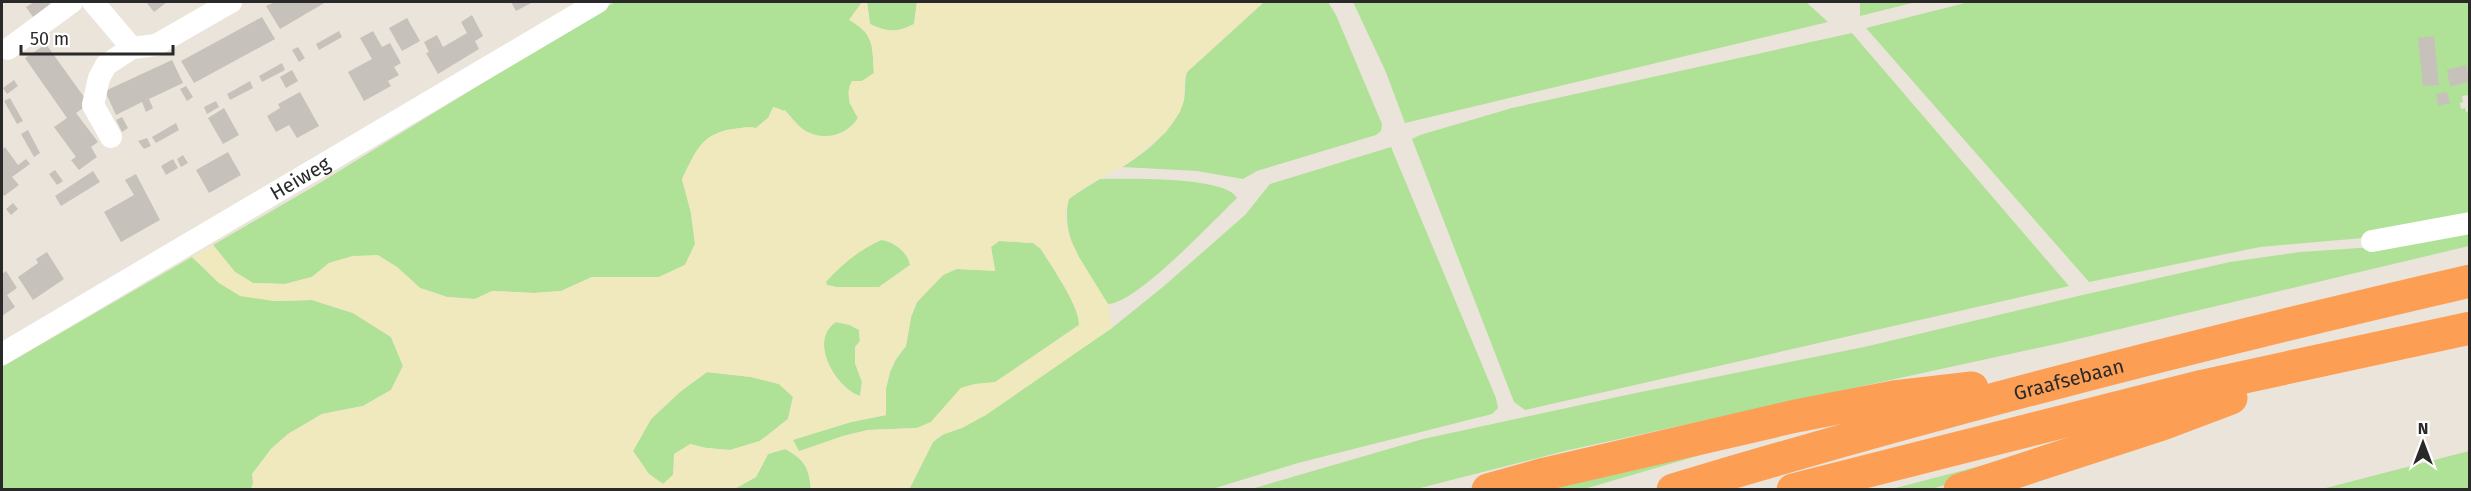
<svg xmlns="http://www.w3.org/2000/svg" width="2471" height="491" font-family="'Fira Sans',sans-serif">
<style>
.green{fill:#afe197}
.sand{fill:#f0e9bd;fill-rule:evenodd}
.building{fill:#c6c1ba}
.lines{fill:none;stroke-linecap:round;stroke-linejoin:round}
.minor{stroke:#fff;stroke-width:22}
.motorway{stroke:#fc9e54;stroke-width:33}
.labels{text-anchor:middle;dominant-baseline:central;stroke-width:6;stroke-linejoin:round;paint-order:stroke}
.street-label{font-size:20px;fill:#292929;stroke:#fff}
</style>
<rect width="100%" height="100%" fill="#ebe4da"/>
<path class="green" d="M615 2H862L850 19C875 35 872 46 874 73L862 81 849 102 858 118C849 132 831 140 813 135 802 132 793 119 785 110L768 118 756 128C748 126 741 128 733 129 700 134 696 152 682 179L691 213 695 244 685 265 659 277H592L561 291 534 293 492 291 475 299 447 297 420 288 397 267 353 256 329 263 312 277 285 284 253 283 235 272 213 245 318 184Z
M867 2H917L914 24C897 33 887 32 870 24Z
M1264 2H1328L1336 15 1382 124 1381 131 1376 135 1257 171 1243 179 1197 171 1122 167C1145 154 1177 127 1184 100 1186 90 1184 81 1187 72Z
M1353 2H1806L1828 22 1405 123 1385 70Z
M1860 2H1916L1860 16Z
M1969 2H2469V95L2462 96 2463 102 2460 103 2461 109 2465 108 2466 112 2469 111V218L2374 237 2260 247 2089 282 1866 28Z
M1852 33 2069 286 1525 410 1514 402 1412 139 1420 135 1512 108Z
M1391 147 1496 398 1498 408 1492 414 1298 463 1212 489 909 490 933 442 948 431 962 428 1112 328 1164 286 1245 215 1270 184Z
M1100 179C1125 179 1225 176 1237 198 1214 220 1136 304 1108 304 1087 274 1059 237 1069 198Z
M2469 228V246L2061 343 1569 450 1416 489 1248 490 1423 439 1631 394 1864 347 2078 296 2230 262 2300 252 2374 247Z
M881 240C893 241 908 252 910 265L879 287H836L827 285 825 282C841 264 859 250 881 240Z
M999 241 1033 243 1041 249C1051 266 1080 306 1079 325L995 383 975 384 961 388 931 422 917 428 868 430 843 436 799 452 792 440 851 422 886 415V388L890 372 896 359 906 346 911 317 917 302 943 275 957 269 995 270 991 247Z
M192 257 219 283 273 301 312 300 353 313 391 337 403 366 391 390 363 406 322 414 288 434 271 449 253 474V483L251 490 2 489V367Z
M836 322 850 325 859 330 860 341 855 347V363L862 382 860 396C836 388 807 340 836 322Z
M707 372 751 377 779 384 793 397 788 419 760 441 730 450 706 448 690 444 673 475 663 484 649 474 633 451 651 419 681 391Z
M1776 433 1584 489 1510 490Z
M785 449C805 460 809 468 811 489L733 490 756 477 768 454Z
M2469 451V489H2322Z
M2030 453 2031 457 1932 489 1888 490Z"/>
<path class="sand" d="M862 2H867L870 24C887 32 897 33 914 24L917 2H1264L1187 72 1184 80V100L1180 112 1166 132 1127 164 1087 186 1069 199 1065 213 1069 236 1079 257 1108 304 1112 328 986 415 962 428 939 436 933 442 909 489H811C809 468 805 459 785 449L768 454 756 477 733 489H251L253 483 252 474 271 449 288 434 322 414 363 406 391 390 403 366 391 337 353 313 312 300 273 301 240 296 219 283 192 257 213 245 235 272 253 283 285 284 312 277 329 263 353 256 378 255 397 267 420 288 447 297 475 299 492 291 534 293 561 291 592 277H659L685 265 695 244 691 213 682 179C696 152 700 134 733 129 741 128 748 126 756 128L768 118 773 107C790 111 788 117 800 127 818 142 846 138 858 118 851 105 844 95 852 81H862L874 73C872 45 875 35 849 20ZM881 240C893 241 908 252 910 265L879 287H836L827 285 826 282C842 264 859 250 881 240ZM999 241 1033 243 1041 249C1051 266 1080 306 1079 325L995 382 975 384 961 388 931 422 917 428 868 430 843 436 799 451 793 440 851 422 886 415V388L890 372 896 359 906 346 911 317 917 302 943 275 956 269 995 271 991 247ZM836 322 850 325 859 330 860 341 855 347V363L862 382 860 396C835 388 808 340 836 322ZM707 372 751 377 779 384 793 397 788 419 760 441 730 450 706 448 690 444 674 454 673 475 663 484 649 474 633 451 651 419 681 391Z"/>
<path class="building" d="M34 2H49L50 4 33 17 26 7Z
M146 2H167L154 12Z
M275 2H326L280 29 266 6Z
M511 2H533L516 11Z
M472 15 483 36 475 41 479 49 438 74 426 53 429 52 424 42 437 35 443 47 467 33 461 22Z
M262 17 275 39 194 83 181 61Z
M407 18 420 41 402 51 389 28Z
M339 31 342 37 319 50 316 44Z
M373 31 382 47 390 43 401 63 394 67 399 75 388 81 391 86 364 101 348 72 372 59 360 38Z
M2434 36 2439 85 2423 86 2418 38Z
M46 44 89 104 76 113 98 142 91 147 97 157 79 170 71 160 76 157 54 127 67 118 25 58Z
M298 47 305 58 299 62 292 50Z
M172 60 183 83 149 99 153 108 146 112 142 102 116 115 105 91Z
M282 63 285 70 262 82 259 76Z
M2466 65 2470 82 2450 86 2447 70Z
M292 70 298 81 286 88 280 77Z
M14 80 18 86 7 94 3 88Z
M250 81 253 88 230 100 227 94Z
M186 86 193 97 187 101 180 89Z
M300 92 319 126 297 138 289 125 276 132 267 116 280 108 278 104Z
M2447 92 2450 103 2438 106 2436 94Z
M10 98 23 121 17 124 4 101Z
M216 101 219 107 207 114 204 107Z
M224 108 239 135 223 144 208 118Z
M122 117 128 128 122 132 116 120Z
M176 123 179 130 156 143 152 137Z
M28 130 40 153 34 157 21 134Z
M147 138 151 146 144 149 138 141Z
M5 147 18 165 26 159 30 164 12 177 19 185 4 196 2 193V150Z
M228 152 241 175 209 193 196 170Z
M183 155 188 163 181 167 177 159Z
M173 159 178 168 166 175 161 166Z
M55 170 63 181 57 185 49 174Z
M93 171 100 182 61 206 55 196Z
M136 174 160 220 121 242 104 212 134 195 125 180Z
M13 203 18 209 11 215 6 209Z
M47 252 64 279 33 300 18 277 38 263 36 259Z
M6 271 17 288 7 295 15 307 2 316V274Z"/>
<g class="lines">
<g class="minor">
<path d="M93 2 132 48"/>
<path d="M8 49 72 2"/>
<path d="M111 137 93 105 99 78 106 65 132 48 156 45 231 2"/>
<path d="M2372 241 2470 223"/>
<path id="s1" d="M2 354 598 2"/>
</g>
<g class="motorway">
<path d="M1488 490 1545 474 1796 416 1894 397 1972 388"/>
<path id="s2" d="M1673 490C1936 411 2202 343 2470 281"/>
<path d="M1793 490 2203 386 2470 328"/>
<path d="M1960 490 2162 424 2231 398"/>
</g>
</g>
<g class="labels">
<g class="street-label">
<text stroke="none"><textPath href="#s1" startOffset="346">Heiweg</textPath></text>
<text stroke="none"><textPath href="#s2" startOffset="411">Graafsebaan</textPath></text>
</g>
</g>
<rect width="2471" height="491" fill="none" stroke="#292929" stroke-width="6"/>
<g transform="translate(2423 443)" stroke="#ffffff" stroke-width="4.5" paint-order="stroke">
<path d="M0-4.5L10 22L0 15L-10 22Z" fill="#292929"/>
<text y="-9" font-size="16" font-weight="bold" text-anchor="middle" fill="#292929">N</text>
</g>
<path d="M21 45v9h152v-9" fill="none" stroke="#292929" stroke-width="3"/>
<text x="30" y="45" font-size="18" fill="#292929" stroke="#ffffff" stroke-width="4.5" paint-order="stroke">50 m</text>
</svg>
